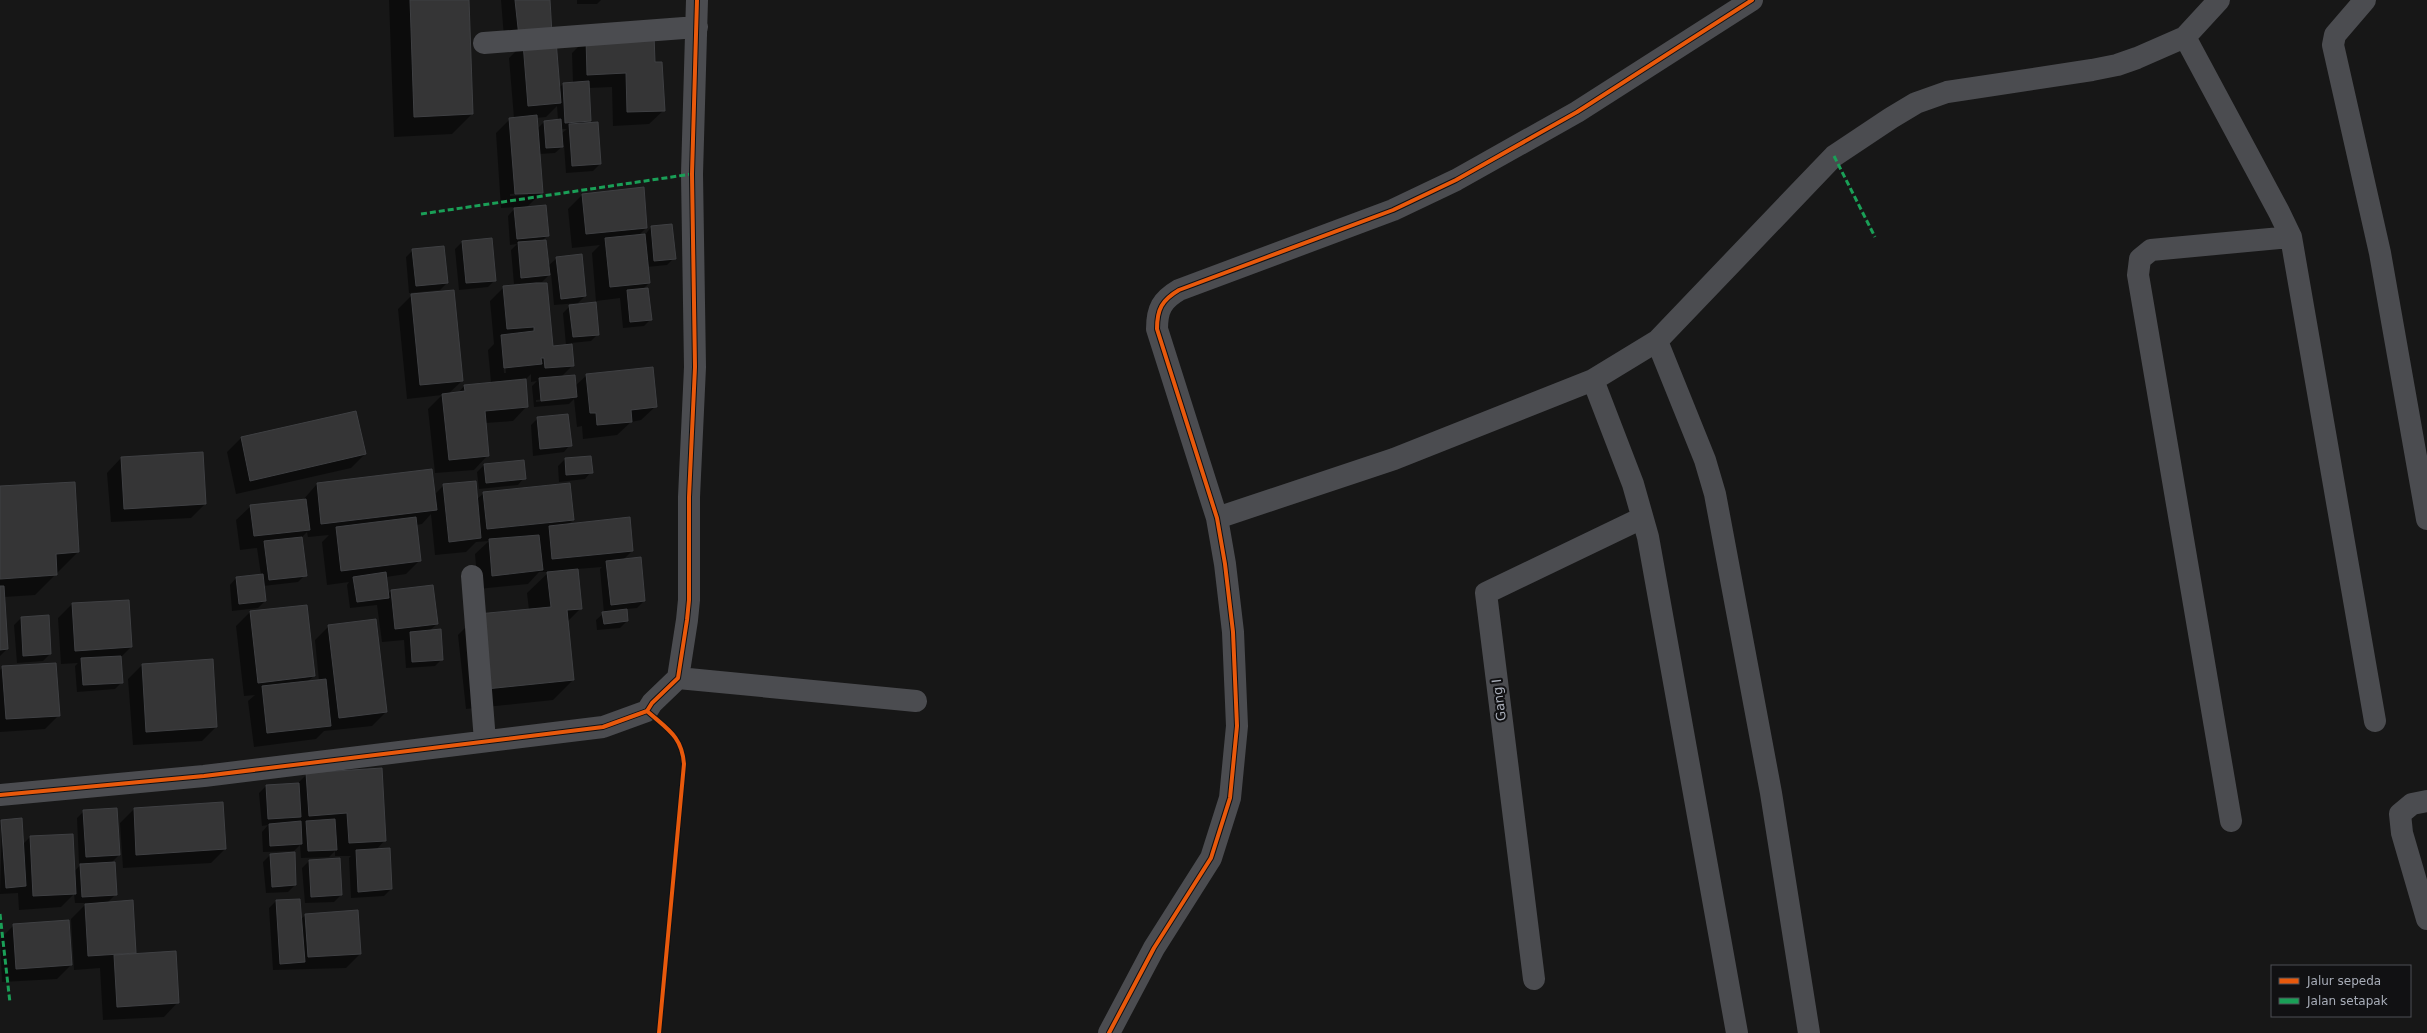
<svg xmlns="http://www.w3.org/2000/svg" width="2427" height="1033" font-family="'DejaVu Sans',sans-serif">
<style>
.shadow{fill:#0007;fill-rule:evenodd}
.building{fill:#353536;stroke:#3f4043}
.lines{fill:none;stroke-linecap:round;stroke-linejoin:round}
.minor{stroke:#4b4c50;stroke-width:22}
.quiet{stroke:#1a9f57;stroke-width:3;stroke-dasharray:6 3;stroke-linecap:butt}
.cycleway-casing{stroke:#111113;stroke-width:6}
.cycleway{stroke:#e8590c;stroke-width:4}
.labels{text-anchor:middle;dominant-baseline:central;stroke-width:4;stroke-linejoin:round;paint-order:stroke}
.street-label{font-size:13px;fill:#a8adb8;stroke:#111113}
</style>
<rect width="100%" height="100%" fill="#171717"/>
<path class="shadow" d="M389 0H468L472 114 452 134 394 137Z
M501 0H549L559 88 563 84 573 83 572 53 586 39 654 63 664 110 649 124 613 126 612 87 588 88 590 120 587 124 600 164 593 171 566 173 564 145 555 153 539 154 542 192 526 208 548 235 542 241 548 266 557 258 585 296 578 303 554 305 551 273 542 282 514 284 511 250 517 244 510 245 508 216 516 207 501 208 496 133 510 119 514 118 509 58 518 49 505 50ZM557 106 558 120 544 122 537 129 536 118 546 117ZM561 129H567L561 134ZM528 193V195L510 196V194Z
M577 0H601L597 4H577Z
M582 195 646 228 638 236 645 235 651 227 674 258 667 265 647 267 649 283 642 290 651 319 644 326 623 328 620 298 596 301 592 253 600 245 572 248 568 209Z
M462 242 495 280 488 287 459 290 455 249Z
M413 250 447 283 440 290 409 293 406 257Z
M504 287 552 347 566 345 563 313 570 306 598 334 591 341 571 343 573 365 561 377 575 386 587 375 656 406 641 420 631 422 617 435 583 439 582 426 577 427 574 399 569 404 534 407 532 386 537 381 531 382V374L527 378 491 382 488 350 494 344 490 301ZM502 347H504L506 373H504ZM570 397V399L536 402V400Z
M412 295 462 381 448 394 458 393 464 386 525 380 527 406 513 421 485 423 488 455 474 470 435 473 428 409 442 395 407 399 398 309Z
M538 418 570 445 564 452 533 456 531 425Z
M241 438 365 454 351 468 236 494 227 452Z
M121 458 205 504 191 518 111 522 107 473Z
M565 459 591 472 585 479 559 482 558 466Z
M484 465 524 478 518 485 479 489 477 472Z
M431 470 434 495 444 485 477 499 484 493 573 520 568 525 632 551 623 560 644 601 637 608 626 609 627 621 620 628 597 630 596 620 604 613 600 569 602 567 577 569 581 608 567 622 573 680 553 700 466 709 458 635 479 614 529 610 527 593 549 572H539L528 584 478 589 475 554 489 541 476 542 466 552 435 555 431 514 422 524 416 525 420 560 406 574 386 577 388 594 391 591 437 624 429 631 442 659 435 666 406 668 404 640 382 642 377 605 350 608 347 585 349 582 327 585 322 542 329 535 308 537 307 532 301 538 305 575 298 582 263 586 265 601 258 608 232 611 230 585 236 578 261 575 257 548 240 550 236 520 251 506 303 500 317 484Z
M0 487 78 552 35 595 4 597 7 649 0 656Z
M72 604 131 647 120 658 122 682 115 689 77 692 75 666 78 663 61 664 58 618Z
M250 612 314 676 307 682 319 681 315 640 329 626 386 712 372 726 324 731 316 739 254 747 248 701 255 695 244 696 236 626Z
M21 618 50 654 43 661 17 663 14 625Z
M212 660 216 727 202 741 133 745 128 679 142 665Z
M3 667 59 715 45 729 0 732V670Z
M307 774 385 840 376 850 391 889 384 896 351 898 349 858 351 856H335V851L329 857 301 858 300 845 294 851 263 852 262 832 268 825 262 826 259 793 266 786 297 784Z
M134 809 225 849 211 863 123 868 120 823Z
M84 811 119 855 110 864 116 894 107 903 135 952 132 955 178 1002 164 1017 103 1020 100 968 74 970 71 919 87 903H75L74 894 61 907 19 910 18 893 0 894 2 821 23 844 30 837 72 835 74 872 82 863H79L77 818Z
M270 855 295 885 288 892 266 893 263 862Z
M339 859 341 895 334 902 305 903 302 868 309 861Z
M276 901 301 919 306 915 360 954 346 968 273 970 269 908Z
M14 925 71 965 57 979 2 982 0 939Z"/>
<path class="building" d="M410 0H469L473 114 414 117Z
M515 0H550L552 34 519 37Z
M654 35 655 62H662L665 111 627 112 626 73 587 75 586 38Z
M556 40 561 103 528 106 523 43Z
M589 81 591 121 565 123 563 83Z
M537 115 543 193 515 194 509 118Z
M561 119 563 147 546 148 544 121Z
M598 122 601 164 572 166 569 124Z
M644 187 647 228 586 234 582 194Z
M546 205 549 236 517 239 514 208Z
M672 224 676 259 654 261 651 226Z
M645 234 650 283 610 287 605 238Z
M492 238 496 281 466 283 462 241Z
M546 240 550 275 521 278 518 242Z
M444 246 448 283 416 286 412 249Z
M582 254 586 296 561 299 556 257Z
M536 283H547L553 346 572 344 574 366 545 368 544 358H541L542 364 504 368 501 335 534 331V327L507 329 503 286Z
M648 288 652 320 630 322 627 290Z
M454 290 463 381 420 385 411 294Z
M596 302 599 335 573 337 569 305Z
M653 367 657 407 631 410 632 422 597 425 596 413H590L586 374Z
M575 375 577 397 541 401 539 378Z
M526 379 528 407 485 411 489 456 449 460 442 394 465 391 464 385Z
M356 411 366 454 250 481 241 437Z
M568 414 572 446 540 449 537 417Z
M203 452 206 504 124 509 121 457Z
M591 456 593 473 566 475 565 458Z
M524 460 526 479 486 483 484 464Z
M432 469 437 510 321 524 317 483Z
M476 481 481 538 449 542 443 484Z
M75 482 79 552 56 554 57 575 0 579V486Z
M570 483 574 520 487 529 483 492Z
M306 499 310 530 254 536 250 505Z
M416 517 421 561 341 571 336 527Z
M630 517 633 551 552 559 549 526Z
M539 535 543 570 492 576 489 539Z
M302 537 307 576 269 580 264 541Z
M641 557 645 601 611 605 606 561Z
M578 569 582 609 567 610 574 680 486 689 478 614 551 607 547 572Z
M386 572 389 598 357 602 353 577Z
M263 574 266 601 239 604 236 577Z
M433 585 438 624 395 629 391 590Z
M0 586H4L8 649 0 650Z
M129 600 132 647 75 651 72 603Z
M307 605 315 676 258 683 250 611Z
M627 609 628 621 604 624 602 612Z
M49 615 51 654 23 656 21 617Z
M376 619 387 712 339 718 328 625Z
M441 629 443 660 412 662 410 632Z
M121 656 123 683 83 685 81 658Z
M213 659 217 727 146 732 142 664Z
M56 663 60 716 6 719 2 666Z
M326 679 331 726 267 733 262 686Z
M382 768 386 841 349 843 347 813 309 816 306 773Z
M299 783 301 817 268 819 266 785Z
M223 802 226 849 136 855 134 808Z
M117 808 120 855 86 857 83 810Z
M22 818 26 886 6 888 1 820Z
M335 819 337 850 308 851 306 821Z
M301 821 302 844 270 846 269 824Z
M73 834 76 894 33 896 30 836Z
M390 848 392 889 358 892 356 850Z
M295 852 296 885 272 887 270 854Z
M340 858 342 895 311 897 309 860Z
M115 862 117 895 82 897 80 864Z
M300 899 305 962 280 964 276 900Z
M133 900 136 953 88 956 85 904Z
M358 910 361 954 308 957 305 914Z
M69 920 72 965 16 969 13 924Z
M176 951 179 1003 117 1007 114 955Z"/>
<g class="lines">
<path class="minor" d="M2365 0 2335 35 2333 45 2380 253 2427 519
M2185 37 2279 212 2291 237 2375 721
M484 43 697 27
M1657 341 1705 460 1715 494 1771 793 1809 1033
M1593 380 1633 484 1648 537 1737 1033
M1217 518 1394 459 1593 380 1657 341 1834 156 1891 118 1916 103 1947 92 2092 70 2117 65 2137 58 2185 37 2219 0
M472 576 485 741
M678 678 916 701
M0 795 204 776 603 727 647 711 652 703 678 678 687 620 689 600V497L695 367 692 174 697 0
M2427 801 2412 804 2400 814 2402 833 2427 919
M2231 821 2138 275 2140 259 2151 250 2291 237
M1534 979 1486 593 1642 518
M1109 1033 1154 948 1211 858 1230 798 1237 726 1233 632 1225 564 1217 518 1157 329C1157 309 1162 300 1179 290L1393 210 1456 180 1577 112 1752 0"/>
<path class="quiet" d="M1834 156 1875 237
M421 214 692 174
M0 914 10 1003"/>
<g class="cycleway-casing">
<path id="cycleway" d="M647 711C667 729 682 736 684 764L659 1033
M0 795 204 776 603 727 647 711 652 703 678 678 687 620 689 600V497L695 367 692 174 697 0
M1109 1033 1154 948 1211 858 1230 798 1237 726 1233 632 1225 564 1217 518 1157 329C1157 309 1162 300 1179 290L1393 210 1456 180 1577 112 1752 0"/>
</g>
<use href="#cycleway" class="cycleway"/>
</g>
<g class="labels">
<g class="street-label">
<text transform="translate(1499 700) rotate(-97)">Gang I</text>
</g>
</g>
<rect x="2271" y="965" width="140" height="52" fill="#111113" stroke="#4d4f55"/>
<rect x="2279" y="978" width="20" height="6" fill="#e8590c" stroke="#4d4f55"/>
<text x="2307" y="985" font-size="12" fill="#a8adb8">Jalur sepeda</text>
<rect x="2279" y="998" width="20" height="6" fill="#1a9f57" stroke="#4d4f55"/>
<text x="2307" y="1005" font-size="12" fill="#a8adb8">Jalan setapak</text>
</svg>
